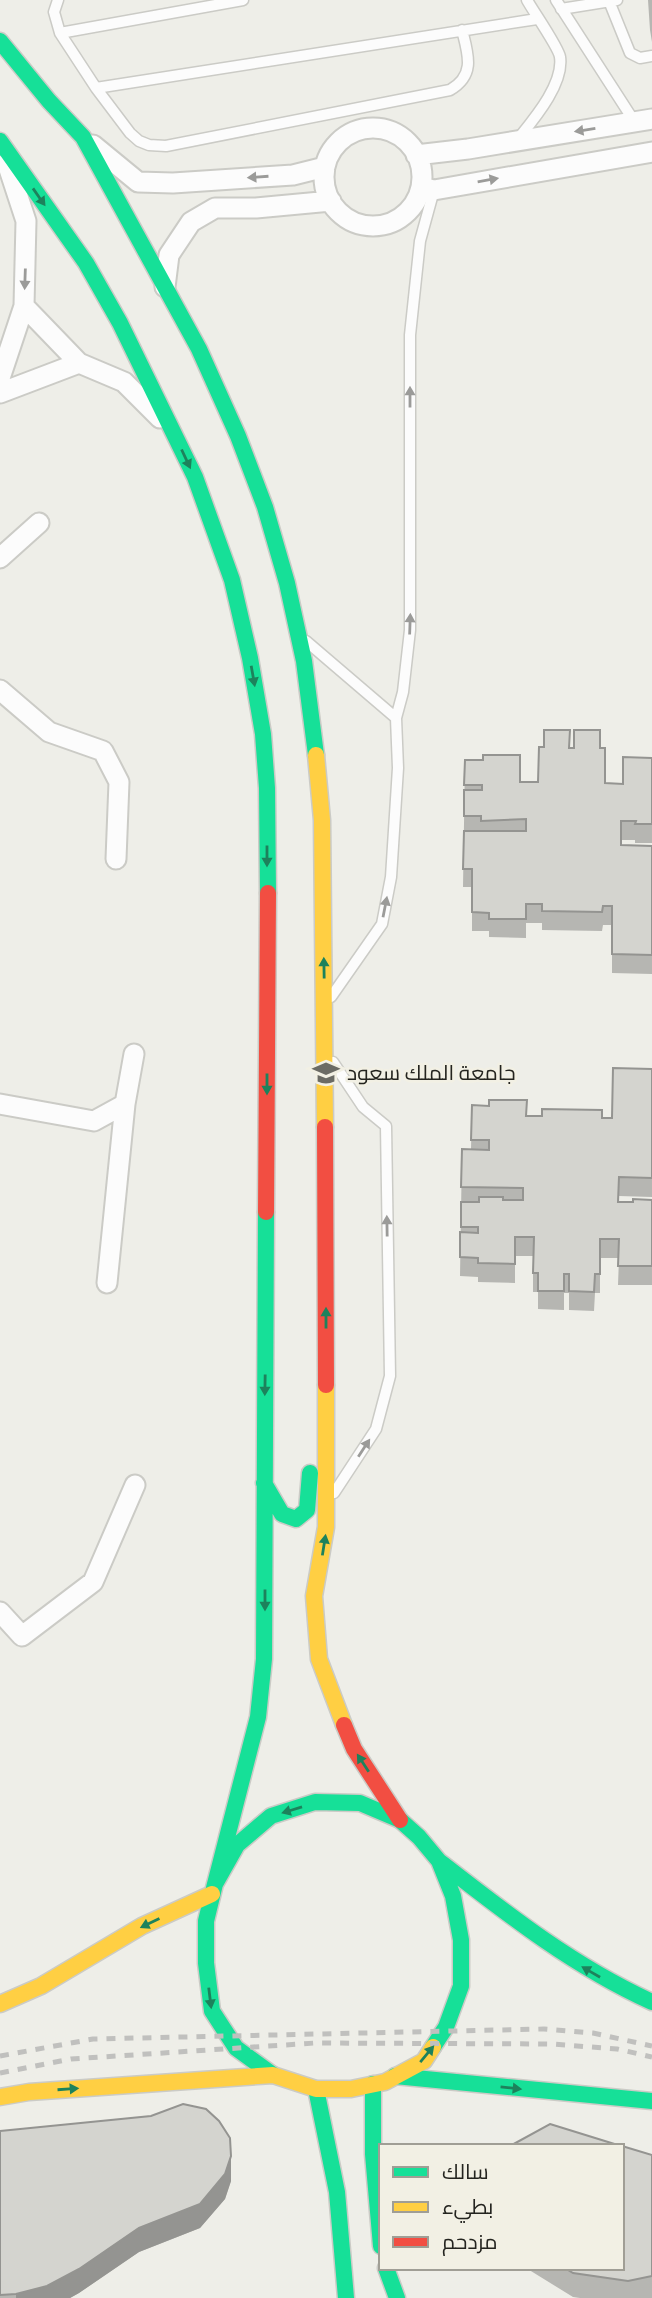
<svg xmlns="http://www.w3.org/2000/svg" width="652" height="2298" font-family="'Roboto Condensed',Cairo,sans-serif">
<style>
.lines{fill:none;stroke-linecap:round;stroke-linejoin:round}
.lane-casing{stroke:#cbcbc6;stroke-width:13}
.street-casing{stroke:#cbcbc6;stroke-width:23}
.fast-casing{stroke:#cbcbc6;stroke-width:19}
.slow-casing{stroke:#cbcbc6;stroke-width:19}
.jam-casing{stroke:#cbcbc6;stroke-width:19}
.lane{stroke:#fcfcfc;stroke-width:10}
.street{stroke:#fcfcfc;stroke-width:19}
.fast{stroke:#16e098;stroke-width:16}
.slow{stroke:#ffcf43;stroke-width:16}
.jam{stroke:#f24e42;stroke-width:16}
.rail{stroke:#c0c0be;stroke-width:5;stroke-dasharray:9 9;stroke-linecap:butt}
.wall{fill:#b6b6b2}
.shaded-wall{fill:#949491}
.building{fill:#d4d4cf;stroke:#949491;stroke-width:2}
.oneway{fill:#9b9b99}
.oneway2{fill:#1d825c}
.labels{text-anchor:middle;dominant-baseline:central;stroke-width:5;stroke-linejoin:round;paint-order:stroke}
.poi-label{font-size:21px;fill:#24241f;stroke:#f2f0e4;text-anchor:start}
</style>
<rect width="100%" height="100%" fill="#eeeee8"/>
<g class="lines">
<g class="lane-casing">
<path id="lane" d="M58 0 54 12 60 33 96 88 130 133 139 141 149 145 166 146 450 90C476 75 468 54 462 30
M556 0 634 121
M609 1 630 53 640 58 652 56
M561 9 617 0
M60 33 243 0
M96 88 537 19
M518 139C534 119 564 84 560 57 559 48 533 11 527 0
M306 641 396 718
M331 997 382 924 391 877 398 768 396 718 403 692 410 630V335L420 241 434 190
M333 1062 363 1107 386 1126 390 1376 376 1429 334 1493"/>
</g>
<g class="street-casing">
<path id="street" d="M324 177a49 49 0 1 1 98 0a49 49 0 1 1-98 0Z
M93 145 138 182 173 183 293 175 325 167
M416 155 468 149 652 119
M421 187 434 190 652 152
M165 287 169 255 191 222 215 208H256L331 201
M24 306 79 363
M0 378 24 306 26 221 7 163
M0 393 79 363 124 382 160 418
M0 558 39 523
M0 690 49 732 103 751 119 782 116 859
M0 1104 94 1121 125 1104 134 1054
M107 1283 125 1104
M0 1612 22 1636 93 1582 135 1485"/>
</g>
<g class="fast-casing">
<path id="fast" d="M0 41 49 101 83 137 199 349 238 436 265 507 287 583 304 661 316 755
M0 141 86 263 120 323 195 477 232 580 250 658 263 734 267 788 268 893
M264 1483 282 1514 296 1519 307 1510 310 1473
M439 1861C507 1914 573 1966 652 2002
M215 1884 258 1717 264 1659 266 1212
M273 2075 236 2048 212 2011 206 1963V1921L215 1884 237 1845 271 1816 315 1802 360 1803 400 1820 419 1837 439 1861 453 1896 461 1940V1986L446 2027 433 2047
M395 2076 652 2101
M373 2084V2154L381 2246
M316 2089 337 2192 346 2298
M386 2268 397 2298"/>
</g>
<g class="slow-casing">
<path id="slow" d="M316 755 322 820 325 1127
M326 1385V1527L314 1596 319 1659 344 1725
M0 2004 41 1986 142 1926 212 1894
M0 2097 29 2092 273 2075 316 2089H351L385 2082 424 2061 433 2047"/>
</g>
<g class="jam-casing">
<path id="jam" d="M325 1127 326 1385
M266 1212 268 893
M344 1725 354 1749 400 1820"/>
</g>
<use href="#lane" class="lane"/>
<use href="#street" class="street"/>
<use href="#fast" class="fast"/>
<use href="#slow" class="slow"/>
<use href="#jam" class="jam"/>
<path class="rail" d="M0 2056 93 2039 544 2029 593 2033 652 2046
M0 2073 71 2059 315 2043 552 2044 617 2049 652 2057"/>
</g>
<path class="wall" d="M648 0H652V42L650 30Z
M570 748H600L605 783 623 784 652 758V843H635V840H621V845L652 846V974L612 973V925H603L602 931 542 930V923H526V938L489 937V931H472V887H463L465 760 520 782H538Z
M652 1069V1197L619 1196V1202H633L652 1200V1285H618L619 1258H600V1293H595L594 1311 569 1310V1293H564V1310L538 1309V1292H533V1256H515V1283L478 1282V1277L460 1276 462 1149H471L472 1105 527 1116 612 1118Z
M0 2131 231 2181 225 2199 200 2228 139 2252 79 2293 70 2298H0Z
M652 2155V2298H580L573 2297 526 2268H622Z"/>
<path class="shaded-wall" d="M231 2156V2181L225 2199 200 2228 139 2252 79 2293 70 2298H16V2294L139 2228Z"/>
<path class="building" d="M544 730H570L569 748H574V730H600V748H605V783L623 784V757L652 758V824H635L636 821H621V845L652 846V955L612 954V906H603L602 912 542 911V904H526V919H489V913L472 912V869H463L464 831H526V819L481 821V816H464V790H482V785H464L465 760H483V755H520V782H538L539 747H544Z
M613 1068 652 1069V1178L619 1177 618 1202H633V1199L652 1200V1266H618L619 1239H600V1274H595L594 1292 569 1291V1274H564V1291H538V1273H533L534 1237H515V1264L478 1263V1258L460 1257V1232L478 1233V1227H461V1202H479V1197H503V1200H523V1188L461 1187 462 1149 489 1150V1140H471L472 1105 489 1106V1100H527L526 1116H542V1109L602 1110V1118H612Z
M183 2104 206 2109 219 2121 230 2138 231 2156 225 2174 200 2204 139 2228 79 2269 47 2286 16 2294 0 2295V2131L151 2116Z
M550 2124 621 2146H510Z
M622 2146 652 2155V2276L628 2281 573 2273 565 2268H622Z"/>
<defs><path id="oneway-solid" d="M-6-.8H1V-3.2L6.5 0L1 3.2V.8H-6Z" transform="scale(1.75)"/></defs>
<g class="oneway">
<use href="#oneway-solid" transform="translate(585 130) rotate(171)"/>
<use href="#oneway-solid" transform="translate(258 177) rotate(176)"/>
<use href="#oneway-solid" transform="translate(488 180) rotate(-10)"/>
<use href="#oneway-solid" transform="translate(25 279) rotate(92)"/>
<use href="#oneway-solid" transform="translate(410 397) rotate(-90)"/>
<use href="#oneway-solid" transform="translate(410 624) rotate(-88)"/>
<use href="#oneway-solid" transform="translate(385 907) rotate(-79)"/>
<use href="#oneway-solid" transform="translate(387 1226) rotate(-91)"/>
<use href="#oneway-solid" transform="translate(364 1448) rotate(-57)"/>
</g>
<g class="oneway2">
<use href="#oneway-solid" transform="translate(39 197) rotate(55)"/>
<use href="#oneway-solid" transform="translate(186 459) rotate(65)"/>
<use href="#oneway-solid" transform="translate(253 676) rotate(80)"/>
<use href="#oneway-solid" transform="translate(267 856) rotate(90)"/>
<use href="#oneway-solid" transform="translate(324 968) rotate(-91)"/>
<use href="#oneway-solid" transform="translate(267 1084) rotate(90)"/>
<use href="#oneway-solid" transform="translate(326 1318) rotate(-90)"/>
<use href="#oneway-solid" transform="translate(265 1385) rotate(91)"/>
<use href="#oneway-solid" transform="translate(324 1545) rotate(-81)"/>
<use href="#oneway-solid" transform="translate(265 1600) rotate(90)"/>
<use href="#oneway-solid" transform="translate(363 1763) rotate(-123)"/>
<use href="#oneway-solid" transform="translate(292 1810) rotate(163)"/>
<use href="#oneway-solid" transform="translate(150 1923) rotate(154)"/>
<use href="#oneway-solid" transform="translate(591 1972) rotate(-150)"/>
<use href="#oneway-solid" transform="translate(210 1998) rotate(83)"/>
<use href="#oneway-solid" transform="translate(427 2054) rotate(-50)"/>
<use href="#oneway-solid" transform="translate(511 2088) rotate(6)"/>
<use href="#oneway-solid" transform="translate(68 2089) rotate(-4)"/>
</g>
<defs>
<g id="university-bare" transform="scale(2.1)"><path d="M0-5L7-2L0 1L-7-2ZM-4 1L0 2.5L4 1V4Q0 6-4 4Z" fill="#6b6b65" stroke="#f2f0e4" stroke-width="2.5" paint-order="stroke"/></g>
</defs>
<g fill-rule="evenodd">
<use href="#university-bare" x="326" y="1073"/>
</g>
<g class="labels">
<g class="poi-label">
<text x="347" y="1073">جامعة الملك سعود</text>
</g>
</g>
<rect x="379" y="2144" width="245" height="126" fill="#f2f0e4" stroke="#a09e95" stroke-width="2"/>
<rect x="393" y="2167" width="35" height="10" fill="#16e098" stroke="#a09e95" stroke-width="2"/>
<text x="442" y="2179" font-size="21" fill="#24241f">سالك</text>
<rect x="393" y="2202" width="35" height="10" fill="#ffcf43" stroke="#a09e95" stroke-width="2"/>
<text x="442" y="2214" font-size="21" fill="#24241f">بطيء</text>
<rect x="393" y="2237" width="35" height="10" fill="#f24e42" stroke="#a09e95" stroke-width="2"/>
<text x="442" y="2249" font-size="21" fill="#24241f">مزدحم</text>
</svg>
